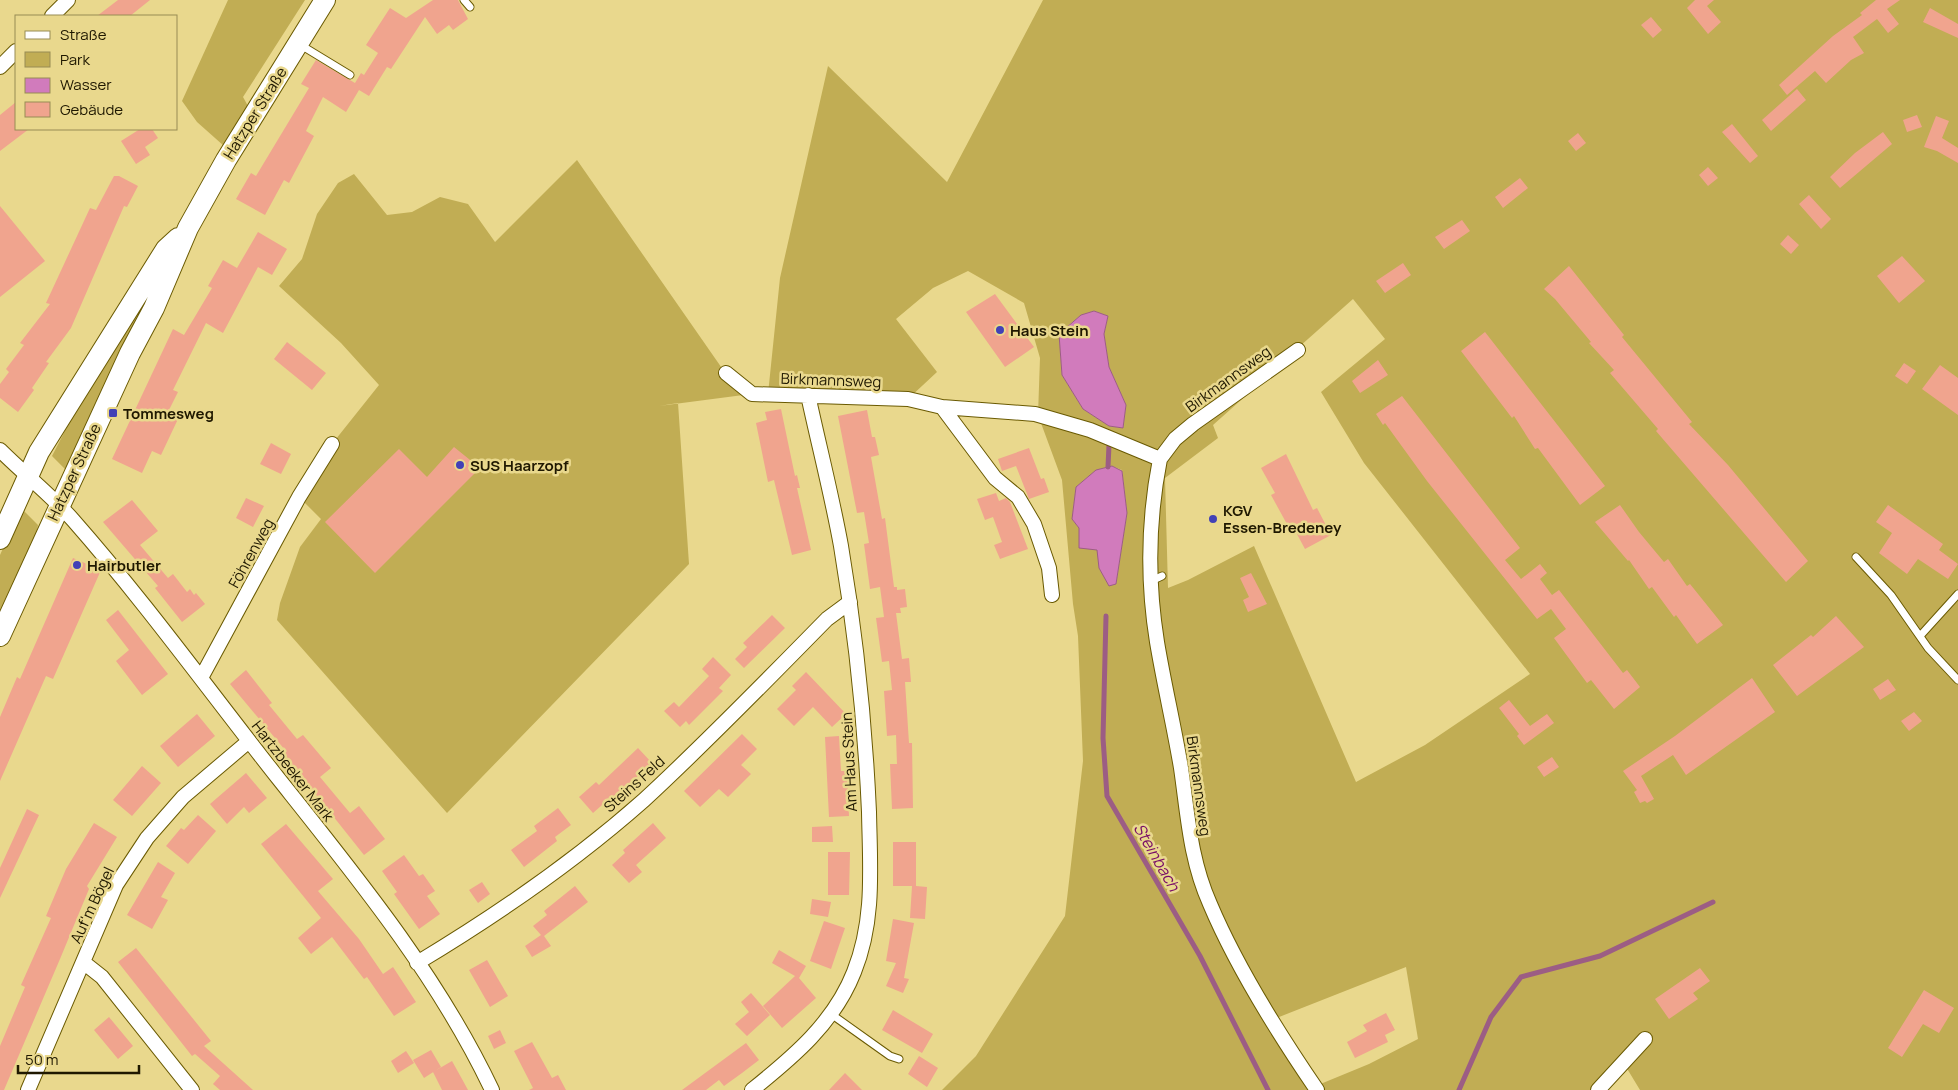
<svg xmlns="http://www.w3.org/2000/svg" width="1958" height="1090" font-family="Manrope,sans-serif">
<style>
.green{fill:#c1ad54;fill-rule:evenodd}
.water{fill:#d17bbc;stroke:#9c5d84}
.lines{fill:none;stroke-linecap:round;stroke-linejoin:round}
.stream{stroke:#9c5d84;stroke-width:5}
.building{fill:#f0a48e}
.lane-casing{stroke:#6a5a02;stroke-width:9}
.street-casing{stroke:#6a5a02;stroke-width:16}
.secondary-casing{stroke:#6a5a02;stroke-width:22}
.lane{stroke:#fff;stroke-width:7}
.street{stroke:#fff;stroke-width:14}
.secondary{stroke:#fff;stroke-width:20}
.poi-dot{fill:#4241b6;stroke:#e9d88d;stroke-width:2}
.labels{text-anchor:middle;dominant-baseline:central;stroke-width:5;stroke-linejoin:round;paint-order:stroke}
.street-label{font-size:15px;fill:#1f1800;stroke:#e9d88d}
.poi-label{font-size:15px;font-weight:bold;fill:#1f1800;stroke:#e9d88d;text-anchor:start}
.water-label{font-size:16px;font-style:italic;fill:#790e67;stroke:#e9d88d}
</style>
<rect width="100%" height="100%" fill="#e9d88d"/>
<path class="green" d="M228 0H305L243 97 248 106 224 146 197 122 182 101Z
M1043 0H1958V1090H1640L1620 1057 1591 1090H1323L1318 1085 1369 1064 1418 1039 1406 967 1274 1019 1246 977 1216 915 1191 839 1183 770 1159 643 1155 603V642L1180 770 1188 840 1208 903 1246 977 1320 1090H942L976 1056 1065 916 1083 761 1078 636 1073 604 1062 480 1038 415 1040 358 1024 303 968 271 933 288 896 319 937 372 908 399 768 394 780 278 828 66 947 182ZM1353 299 1385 339 1321 392 1364 463 1530 674 1425 745 1356 782 1254 546 1188 580 1168 588 1165 478 1218 438 1213 425 1285 361 1304 356 1299 347ZM1094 311 1108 316 1104 334 1109 367 1126 405 1123 428 1109 426 1083 409 1062 375 1059 333 1081 315ZM1112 466 1122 470 1127 513 1116 584 1109 585 1099 568 1098 550 1079 547V528L1072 519 1076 487 1096 470Z
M577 160 726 374 751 394 659 406 678 403 689 564 447 813 277 620 280 603 300 547 321 519 301 499 332 444 379 385 341 343 279 286 302 259 317 214 338 183 354 174 387 215 412 212 440 197 468 204 495 242Z
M151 289 78 446 65 469 52 456 84 394Z
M21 508 38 525 36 537 0 616V555Z"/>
<path class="water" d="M1094 311 1108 316 1104 334 1109 367 1126 405 1123 428 1109 426 1083 409 1062 375 1059 334 1081 315Z
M1112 466 1122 471 1127 513 1116 584 1109 586 1099 568 1097 550 1079 548V528L1072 519 1076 487 1096 470Z"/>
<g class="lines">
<path class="stream" d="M1108 467 1109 445
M1106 616 1103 738 1107 796 1200 956 1268 1090
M1459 1090 1491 1017 1521 977 1600 956 1713 902"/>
</g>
<path class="building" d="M118 0H150L130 16H97Z
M433 0H458L468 19 453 30 449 25 437 34 425 17 391 69 387 67 369 96 359 90 346 112 323 97 306 131 314 136 289 183 284 180 265 215 236 199 251 173 256 176 309 88 301 84 316 60 355 83 361 73 364 75 378 53 366 45 390 8 406 18Z
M1695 0H1714L1707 6 1721 22 1708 34 1687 8Z
M1876 0H1900L1887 9 1899 24 1888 33 1877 19 1853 37 1864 53 1851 60 1826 83 1815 71 1787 95 1779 85 1833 36 1862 15 1860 13Z
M1930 8 1958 24V38L1923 22Z
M1651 17 1662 30 1653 38 1641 25Z
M1797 89 1806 100 1771 131 1762 120Z
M16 102V129H29L0 151V115Z
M1917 115 1922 127 1907 132 1903 120Z
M1936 116 1949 121 1942 138 1958 148V163L1937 151 1924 147Z
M1732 124 1758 156 1750 163 1722 132Z
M140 129H152L158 138 145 147 150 155 136 164 121 141Z
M1883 132 1892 144 1840 188 1830 177 1855 153Z
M1578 133 1586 143 1576 151 1568 141Z
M1708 167 1718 178 1708 186 1699 175Z
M114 176H119L138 186 127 207 124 206 71 328 46 362 49 363 32 388 34 390 18 412 0 398V384L9 372 6 369 24 345 20 343 50 304 46 303 90 208 96 210Z
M1520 178 1528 188 1503 208 1495 197Z
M1809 195 1831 219 1821 229 1799 204Z
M0 206 45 261 0 297Z
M1462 220 1470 231 1444 249 1435 237Z
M258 232 287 249 272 275 258 267 223 333 206 323 173 390 178 392 167 414 178 419 161 455 152 451 142 473 112 459 173 329 184 335 212 288 208 286 223 260 237 268Z
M1788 235 1799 245 1791 254 1780 244Z
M1902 256 1925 281 1899 303 1877 276Z
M1403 263 1411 275 1385 293 1376 281Z
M1569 266 1624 335 1622 337 1692 422 1689 424 1728 465 1808 561 1786 582 1656 431 1658 429 1610 373 1614 370 1589 343 1591 342 1555 299 1544 289Z
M995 294 1034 347 1005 367 966 312Z
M1485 332 1605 486 1580 505 1538 448 1535 449 1514 416 1512 418 1461 351Z
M287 342 326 373 312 390 274 359Z
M1378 360 1388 375 1360 393 1352 381Z
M1904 363 1916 371 1907 384 1895 376Z
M1940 365 1958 378V415L1922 389Z
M1402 396 1520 548 1505 560 1521 579 1540 564 1547 573 1540 579 1552 595 1559 590 1623 673 1627 670 1640 687 1614 709 1591 680 1587 683 1554 638 1566 629 1551 609 1537 619 1427 481 1385 423 1383 425 1376 414Z
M781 409 795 476 797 475 800 488H797L811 550 792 555 774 480 768 482 756 423 767 420 765 412Z
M867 410 872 437H875L879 455 871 457 882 519 885 518 894 587H897V590L905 589 907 607 900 608 901 613H896L902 659 909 658 911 682H905L909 743H912L913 808 892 809 890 764H897L896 735 887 736 884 691 892 690 889 661 882 662 876 618 884 617 880 587 870 589 864 544 869 543 864 512 857 513 838 416Z
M271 443 291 454 281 474 260 464Z
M454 447 480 468 375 573 325 522 399 449 427 477Z
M1029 448 1041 479 1044 478 1049 492 1029 499 1016 466 1002 471 998 459Z
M1286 454 1313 510 1317 508 1331 535 1305 549 1291 523 1288 526 1271 495 1275 493 1261 468Z
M996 493 999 501 1006 498 1010 502 1028 549 1000 559 994 545 1002 542 993 517 985 520 977 499Z
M246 498 264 506 253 527 236 518Z
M132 500 158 531 140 545 168 578 173 574 187 592 190 589 194 595 196 593 205 604 182 622 155 588 158 586 103 522Z
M1620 505 1639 532 1664 562 1668 559 1687 586 1690 584 1723 625 1697 644 1676 615 1674 617 1652 587 1649 589 1629 560 1628 561 1595 522Z
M1888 505 1943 544 1939 550 1958 564 1948 579 1918 559 1907 574 1879 553 1892 533 1876 522Z
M73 558 101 570 53 679 46 676 0 781V717L17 677 20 679Z
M1251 573 1267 604 1248 612 1243 600 1249 597 1240 578Z
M118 610 168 674 142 695 116 661 129 650 106 620Z
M772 615 785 628 744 668 735 659 747 647 743 643Z
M1836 616 1864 647 1797 696 1773 665 1811 635 1813 637Z
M713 657 731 675 719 688 723 691 689 725 686 721 680 727 664 711 674 702 679 707 709 676 702 669Z
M246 670 272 703 269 705 297 739 303 735 331 768 320 777 350 813 359 806 385 839 364 855 282 752 285 750 230 684Z
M806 672 846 714 832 727 813 707 794 726 777 709 796 690 792 686Z
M1752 678 1775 712 1686 775 1673 755 1641 776 1654 799 1647 803 1645 801 1640 803 1634 792 1637 790 1623 771 1675 736Z
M1888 679 1896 690 1880 700 1873 689Z
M1509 700 1530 726 1547 714 1554 723 1524 745 1517 736 1519 734 1499 708Z
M1914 712 1922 721 1909 731 1901 721Z
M197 714 215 736 178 767 160 746Z
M742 734 757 749 741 765 751 774 728 797 719 789 700 807 684 791Z
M839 736 841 771H847L849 816 829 817 825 737Z
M638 748 652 763 612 800 610 798 593 813 579 797 596 782 599 785Z
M1552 757 1559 767 1544 777 1537 767Z
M142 766 161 783 132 816 113 800Z
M246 773 267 798 249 813 244 807 227 824 210 804Z
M558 808 571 825 555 837 557 841 524 867 511 850 537 831 534 826Z
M27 809 39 815 0 898V868Z
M198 815 216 831 188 864 166 846 181 828 184 830Z
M94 823 117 837 87 886 89 889 60 959 4 1090H0V1046L25 987 21 985 51 918 46 916 66 869Z
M653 823 666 838 636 865 642 872 629 883 612 865 625 853 623 850Z
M286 824 333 879 318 891 359 939 383 974 393 967 416 1002 394 1016 367 977 364 979 332 937 311 954 298 938 321 918 261 844Z
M832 826 833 842H812V827Z
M893 842H916V886L927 887 925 919 910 918 912 886H893Z
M828 852H850L849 895H828Z
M404 855 419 876 423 874 435 891 427 896 440 914 419 929 394 894 397 892 382 871Z
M158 862 175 873 161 897 168 900 152 929 127 915Z
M482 882 490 894 478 903 469 890Z
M575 886 588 902 544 936 551 946 532 957 525 946 541 935 533 926 547 915 544 911Z
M812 899 831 902 828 917 810 914Z
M893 919 914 923 904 978 909 979 903 993 886 986 896 963 886 961Z
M824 921 845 928 831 969 810 961Z
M136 948 211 1041 204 1046 253 1090H220L213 1084 220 1076 195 1054 192 1056 118 962Z
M779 950 806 966 799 978 816 998 782 1028 763 1006 795 976 772 963Z
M487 960 508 996 490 1007 469 970Z
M1700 968 1710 981 1693 993 1698 999 1669 1019 1655 999Z
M1924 990 1954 1008 1939 1033 1923 1024 1902 1057 1888 1048Z
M751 993 770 1015 747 1036 735 1024 749 1012 741 1002Z
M893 1010 933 1034 922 1053 882 1030Z
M1386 1013 1395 1030 1385 1035 1388 1042 1355 1058 1347 1042 1367 1031 1363 1025Z
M109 1017 133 1046 118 1059 94 1030Z
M500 1030 506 1043 494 1049 488 1036Z
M532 1042 552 1078 558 1075 566 1090H529L533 1088 514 1051Z
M746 1043 759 1060 742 1073 724 1086 719 1080 706 1090H682Z
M431 1050 441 1067 424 1078 413 1060Z
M406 1051 414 1063 398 1073 391 1061Z
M919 1056 938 1068 927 1087 908 1074Z
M452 1061 462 1079 468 1090H442L433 1072Z
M845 1073 862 1090H829Z"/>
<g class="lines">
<g class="lane-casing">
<path id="lane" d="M464 0 470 7
M299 44 350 75
M1856 557 1891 595 1928 648 1958 680
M1151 581 1162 576
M1920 636 1958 594
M831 1014 890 1056 899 1059"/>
</g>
<g class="street-casing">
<path id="street" d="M52 16 68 0
M0 67 16 51
M726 373 752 394 908 399 942 407 1035 414 1090 430 1160 459C1148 520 1147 580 1157 642 1164 684 1174 726 1181 768 1188 816 1190 859 1210 904 1237 968 1278 1033 1317 1090
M942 407 995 478 1018 497 1034 524 1049 568 1052 595
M0 450C24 474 51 495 73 520 146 603 210 692 278 778 356 876 438 976 492 1090
M1160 459 1175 439 1193 424 1298 350
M201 678 299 497 332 444
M83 962 102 977 192 1090
M417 963C497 915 574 862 644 800 707 742 767 680 827 619L850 602
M28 1090 116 885 147 838 183 797 249 741
M752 1090C793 1057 834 1023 854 972 875 920 870 867 869 812 865 723 856 635 841 546 832 496 819 446 808 395
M1598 1090 1645 1039"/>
</g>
<g class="secondary-casing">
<path id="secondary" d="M0 539 39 452 166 249 178 238
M0 636 130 353 154 308 188 228 226 160 325 0"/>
</g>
<use href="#lane" class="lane"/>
<use href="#street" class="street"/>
<use href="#secondary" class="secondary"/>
</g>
<g class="poi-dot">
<circle cx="1000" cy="330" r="5"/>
<rect x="108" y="408" width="10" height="10" rx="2.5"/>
<circle cx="460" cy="465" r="5"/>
<circle cx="1213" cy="519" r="5"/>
<circle cx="77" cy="565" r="5"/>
</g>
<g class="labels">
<g class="street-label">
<text transform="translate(255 113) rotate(-58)">Hatzper Straße</text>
<text transform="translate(1228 379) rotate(-36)">Birkmannsweg</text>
<text transform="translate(831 380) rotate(2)">Birkmannsweg</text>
<text transform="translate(74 472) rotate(-65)">Hatzper Straße</text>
<text transform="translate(251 553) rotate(-61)">Föhrenweg</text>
<text transform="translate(849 762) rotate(-93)">Am Haus Stein</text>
<text transform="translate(293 771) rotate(52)">Hartzbeeker Mark</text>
<text transform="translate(634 784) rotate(-42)">Steins Feld</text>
<text transform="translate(1199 786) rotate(82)">Birkmannsweg</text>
<text transform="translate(92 905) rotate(-65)">Auf'm Bögel</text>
</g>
<g class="poi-label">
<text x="1010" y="330">Haus Stein</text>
<text x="123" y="413">Tommesweg</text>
<text x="470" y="465">SUS Haarzopf</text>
<text x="1223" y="510">KGV<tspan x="1223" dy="17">Essen-Bredeney</tspan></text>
<text x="87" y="565">Hairbutler</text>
</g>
<g class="water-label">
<text transform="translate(1157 857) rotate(60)">Steinbach</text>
</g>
</g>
<rect x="15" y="15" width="162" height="115" fill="#e9d88d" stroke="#988b55"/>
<rect x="25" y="31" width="25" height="8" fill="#ffffff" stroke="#988b55"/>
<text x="60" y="40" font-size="15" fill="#1f1800">Straße</text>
<rect x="25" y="52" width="25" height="15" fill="#c1ad54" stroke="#988b55"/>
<text x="60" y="65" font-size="15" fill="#1f1800">Park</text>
<rect x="25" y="78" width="25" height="15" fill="#d17bbc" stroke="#988b55"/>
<text x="60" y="90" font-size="15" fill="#1f1800">Wasser</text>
<rect x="25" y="102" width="25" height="15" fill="#f0a48e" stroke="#988b55"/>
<text x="60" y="115" font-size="15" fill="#1f1800">Gebäude</text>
<path d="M18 1065v8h121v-8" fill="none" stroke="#1f1800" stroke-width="2.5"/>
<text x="25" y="1065" font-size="15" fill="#1f1800" stroke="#e9d88d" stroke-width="4" paint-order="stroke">50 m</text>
</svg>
